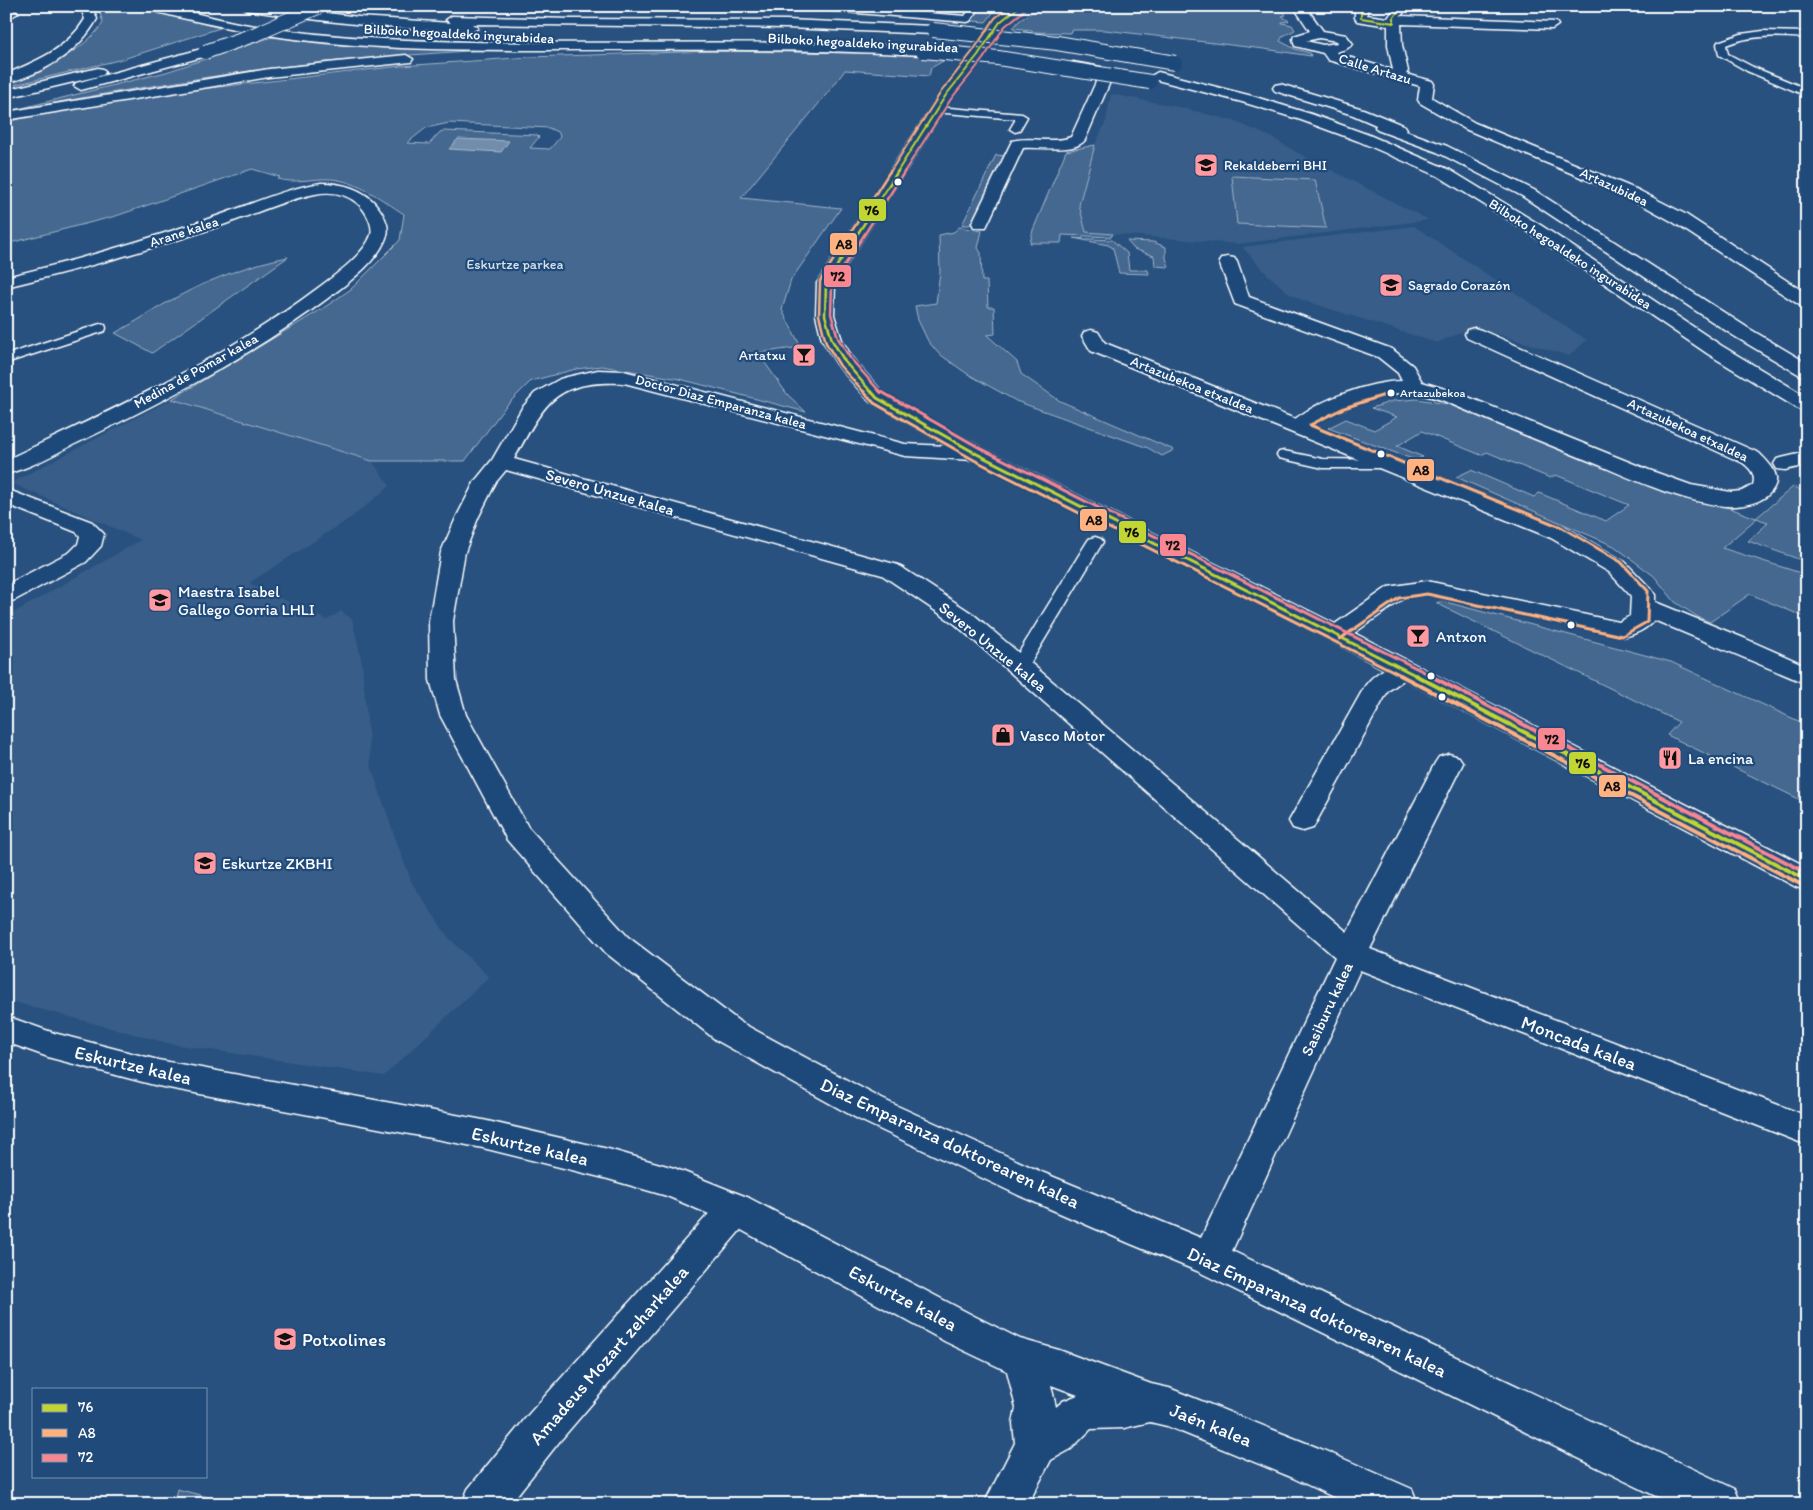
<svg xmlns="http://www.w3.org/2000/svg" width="1813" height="1510" font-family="Itim,sans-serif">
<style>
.built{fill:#375d88}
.green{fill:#446890;stroke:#a2b4c8;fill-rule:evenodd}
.water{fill:#718dab;stroke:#aabbcd}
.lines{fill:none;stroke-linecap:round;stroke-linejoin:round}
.service-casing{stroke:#fff;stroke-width:3}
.pedestrian-casing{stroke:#fff;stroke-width:3}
.minor-casing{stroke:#fff;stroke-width:3}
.motorway-casing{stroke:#fff;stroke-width:3}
.service{fill:#1f4a7a;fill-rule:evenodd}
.pedestrian{fill:#1f4a7a;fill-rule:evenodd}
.minor{fill:#1f4a7a;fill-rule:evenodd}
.motorway{fill:#1f4a7a;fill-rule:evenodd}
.motorway-bridge-casing{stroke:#fff;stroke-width:16;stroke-linecap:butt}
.motorway-bridge{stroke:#1f4a7a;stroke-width:14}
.bus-1-far3-casing{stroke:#1f4a7a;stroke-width:4}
.bus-1-far2-casing{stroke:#1f4a7a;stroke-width:5}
.bus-1-far1-casing{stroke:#1f4a7a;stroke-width:6}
.bus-1-casing{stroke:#1f4a7a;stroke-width:8}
.bus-2-far3-casing{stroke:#1f4a7a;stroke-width:4}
.bus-2-far2-casing{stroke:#1f4a7a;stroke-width:5}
.bus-2-far1-casing{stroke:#1f4a7a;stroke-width:6}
.bus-2-casing{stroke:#1f4a7a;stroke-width:8}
.bus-3-far3-casing{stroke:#1f4a7a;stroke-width:4}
.bus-3-far2-casing{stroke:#1f4a7a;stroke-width:5}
.bus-3-far1-casing{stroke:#1f4a7a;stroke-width:6}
.bus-3-casing{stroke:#1f4a7a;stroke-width:8}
.bus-1-far3{stroke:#c2d633;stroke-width:2}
.bus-1-far2{stroke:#c2d633;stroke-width:2.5}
.bus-1-far1{stroke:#c2d633;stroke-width:3}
.bus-1{stroke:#c2d633;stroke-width:4}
.bus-2-far3{stroke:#ffb180;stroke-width:2}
.bus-2-far2{stroke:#ffb180;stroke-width:2.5}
.bus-2-far1{stroke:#ffb180;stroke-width:3}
.bus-2{stroke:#ffb180;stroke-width:4}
.bus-3-far3{stroke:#f88791;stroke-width:2}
.bus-3-far2{stroke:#f88791;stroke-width:2.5}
.bus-3-far1{stroke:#f88791;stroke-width:3}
.bus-3{stroke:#f88791;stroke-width:4}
.bus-dot{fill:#fff;stroke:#1f4a7a;stroke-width:2}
.labels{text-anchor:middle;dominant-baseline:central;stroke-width:4.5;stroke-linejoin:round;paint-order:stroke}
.far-bus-label{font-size:12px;fill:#fff;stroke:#1f4a7a;text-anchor:start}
.far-street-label{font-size:14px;fill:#fff;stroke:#1f4a7a}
.far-poi-label{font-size:14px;fill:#fff;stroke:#1f4a7a;text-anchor:start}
.far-park-label{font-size:14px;fill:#dae1e9;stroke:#1f4a7a}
.street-label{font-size:16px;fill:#fff;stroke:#1f4a7a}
.poi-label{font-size:16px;fill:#fff;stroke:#1f4a7a;text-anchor:start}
.near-street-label{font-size:19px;fill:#fff;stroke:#1f4a7a}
.near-poi-label{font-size:19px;fill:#fff;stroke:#1f4a7a;text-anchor:start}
.line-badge{stroke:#1f4a7a;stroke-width:2}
.pale-badge-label{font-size:14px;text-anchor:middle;font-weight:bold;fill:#111}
</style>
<rect width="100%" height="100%" fill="#28517f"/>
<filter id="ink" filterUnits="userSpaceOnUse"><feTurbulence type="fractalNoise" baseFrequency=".02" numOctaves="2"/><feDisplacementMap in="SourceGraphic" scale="10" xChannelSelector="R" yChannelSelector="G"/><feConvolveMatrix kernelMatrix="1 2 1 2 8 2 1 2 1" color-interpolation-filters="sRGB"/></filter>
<g filter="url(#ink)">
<path class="built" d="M1111 94 1179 107 1234 121 1273 138 1298 153 1429 220 1238 244 1086 232 1079 205 1095 145 1106 121Z
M1414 226 1587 340 1569 356 1474 327 1437 343 1302 300 1290 294 1268 275 1242 247Z
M172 399 372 461 390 486 352 517 249 583 327 620 341 611 352 619 362 662 371 766 397 843 412 883 448 937 489 977 384 1076 171 1044 6 1000V617L141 540 11 483Z"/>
<path class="green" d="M98 6H136L220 28 123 59 6 87V84C41 68 80 56 103 23Z
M477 6H998L986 22 846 11Z
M1041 6H1280L1282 8 1277 9V11L1284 12 1286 15 1282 16 1289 21 1282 22V23L1292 25 1295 30 1283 36 1280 41 1295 49 1310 53 1311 56 1264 49 1105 30H1071L1070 33 1033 32 1032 30 1013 28 1019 21Z
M272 37 398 49H498C422 54 347 59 271 68 183 80 94 95 6 112L166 72Z
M713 51 880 53 950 57 931 68 929 76 845 70 834 85 741 198 841 208 791 280 782 310 801 347 758 353 787 394 806 412 680 379 602 366 576 369 531 381 505 407 465 461H372L172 399 322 309 351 289 400 240 404 214C382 200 358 181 331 179 312 178 296 184 277 179L280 177 252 169 116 216 6 244V122L51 112 175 92 401 66 530 57ZM449 123 549 128 559 133 560 137 550 149 530 148 539 137 537 135 444 131 440 132 429 144 407 143 426 128Z
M1095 145 1079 205 1086 232 1113 234 1111 237 1062 235 1061 243H1030L1033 230 1066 151Z
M996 155 1007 156 970 225H962Z
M1232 176 1315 180 1326 228 1237 224Z
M959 227 982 231 978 248 981 253 982 281H987L988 307H994L995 334 987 335 1017 362 1021 374 1060 401 1174 450 1162 456 1148 448 1016 401 966 373 938 353 928 341 918 320 915 306 936 303 940 272 939 235 954 232Z
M1073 238 1112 240 1127 253 1129 270H1148L1149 274 1119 273 1113 248 1108 245Z
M1127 241 1153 242 1166 247V258L1169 267 1155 266 1154 256 1134 249Z
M288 257 152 353 115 333C137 322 157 307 179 296 213 278 251 264 288 257Z
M1417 399 1459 406 1756 518 1793 487 1807 492V554L1801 560 1748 541 1768 523 1757 518 1722 548 1807 575V618L1750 594 1710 622 1698 617 1675 602 1654 576 1614 546 1456 477 1471 470 1534 497 1539 493 1606 521 1629 505 1556 475 1550 478 1487 452 1481 455 1422 431 1397 446 1423 457 1415 460 1328 428 1346 419 1374 430 1397 417 1371 408 1393 401Z
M1442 601 1671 662 1807 725V803L1667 735 1679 722 1436 603Z
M177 1489 235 1504H173Z"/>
<path class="water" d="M458 139 509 141 501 152 449 149Z"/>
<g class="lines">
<g class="service-casing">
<path id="service" d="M804 6H842L965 16 972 6H981L970 21 967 22 808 9Z
M1763 31 1807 32V38C1779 36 1752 34 1726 45L1728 54 1753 67 1807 89V96L1747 71 1719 55 1717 44 1718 42 1741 34Z
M937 107 1022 114 1027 117 1019 131 1015 132 1010 129 1016 119 934 112V108Z
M100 324 105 325 106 328 105 331 6 363V355Z
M1284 451 1323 459 1391 460 1396 461 1398 464 1396 467 1391 468H1323L1279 458 1277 455 1279 452Z
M1095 537 1101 539 1103 542 1028 667 1025 671 1019 672 1013 671 1010 667 1087 542 1089 539Z"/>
</g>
<g class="pedestrian-casing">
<path id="pedestrian" d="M1807 452V465L1785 470 1777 469 1774 464 1777 459Z
M1403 661 1412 664 1416 669 1412 674 1388 691 1313 828 1303 831 1293 828 1289 821 1365 686C1373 674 1390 665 1403 661Z
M736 1193 749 1198 754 1209 749 1220 559 1442 510 1504H462L468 1489 529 1414 723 1198Z"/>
</g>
<g class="minor-casing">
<path id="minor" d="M6 6 18 13 6 20Z
M1012 6H1026L1005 25 983 58 952 97 835 283 834 315 842 340 853 359 884 394 985 449 1335 624 1388 587 1427 581 1619 622 1630 616 1631 596 1609 572 1551 538 1091 351 1082 336 1084 332 1091 330 1098 332 1105 343 1295 419C1322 399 1368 382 1402 381L1398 373 1378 357 1235 304 1219 262 1222 258 1228 257 1234 258 1237 262 1249 297 1392 349 1413 366 1422 382 1458 393 1649 470 1691 485 1731 492 1742 491 1753 485C1756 475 1751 469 1743 463L1467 338 1465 334 1467 330 1474 328 1481 330 1759 453C1767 461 1780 473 1775 485 1768 503 1742 507 1725 506 1681 501 1639 482 1599 465 1547 444 1495 423 1444 401 1406 387 1382 393 1347 408 1335 413 1323 418 1312 425L1567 528 1625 562 1652 590 1655 595V602L1746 639 1807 666V684L1654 620C1647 629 1634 635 1623 637L1427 595 1404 598 1354 633 1807 867V890L1796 887 1327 639 973 460 905 456 624 383C553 380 545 403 514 459L898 565 973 614 1347 932 1435 763 1439 757 1449 754 1459 757 1463 763 1370 949 1807 1116V1145L1360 970 1232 1251 1735 1489 1741 1504H1672L1197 1271 1131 1244 1018 1195 858 1119 716 1040 606 953 507 840 440 715 430 680 429 621 441 552 456 518 475 481 492 460 522 408 535 393 560 379 567 377 598 370 624 371 905 444 947 446 870 402 838 366 822 340 816 315 817 283 941 92 973 52 996 19ZM506 470 882 575 955 624 1335 957 1201 1238 1044 1173 882 1099 740 1022 628 937 528 827 466 715 456 680 453 621 465 552 478 518 496 482Z
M1293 6H1305L1323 31 1346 35 1353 44 1346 49 1336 52 1338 54 1393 70 1388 45V26L1357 21 1355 18V6H1367V15L1388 18 1396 6H1408L1401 16 1556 22 1558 25 1552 29 1401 24 1402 45 1408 71 1406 74 1432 81 1434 84 1432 98 1475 123 1638 190 1685 214 1807 294V307L1801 306 1673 222 1626 196 1465 129 1420 103 1418 100 1420 86 1328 60 1323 53 1295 46 1293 39 1294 36 1310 31ZM1319 38 1337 41 1338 43 1323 45 1306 41Z
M1073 62 1101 67 1110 82 1085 140C1074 154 1039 146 1023 148L988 223 986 227H974L972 223 1012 141C1031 136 1053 144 1071 137L1096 82 1091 73 1068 69 1066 66Z
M321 183C342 183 365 189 378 207 383 214 390 225 387 235 379 261 349 282 328 298 251 356 166 400 79 442 56 453 31 468 6 474V460C114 409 222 360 318 288 334 276 364 255 371 235 374 224 364 208 356 202 344 193 329 191 315 194 279 201 244 219 208 230 142 252 74 271 6 287V277C75 261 142 241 208 219 245 207 282 189 321 183Z
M6 489 92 522 104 534 101 546 86 562 15 600 6 602V585L70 552 78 544 80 536 76 532 6 504Z
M6 1016 54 1033 158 1060 483 1120 608 1149 674 1168 749 1198 974 1316 1020 1339 1059 1350 1151 1384 1169 1388 1321 1449 1412 1489 1418 1504H1348L1291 1477 1167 1426 1150 1422 1124 1428 1091 1429 1071 1449 1051 1460 1028 1504H984L1015 1443 1013 1423 1016 1408 1007 1371 946 1342 723 1220 667 1196 608 1179 483 1148 158 1086 51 1058 6 1042ZM1051 1385 1078 1395 1063 1401 1056 1407Z"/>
</g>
<g class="motorway-casing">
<path id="motorway" d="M80 6H92L97 19C79 52 43 74 6 83V74C37 61 67 49 85 19Z
M143 6C177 6 210 18 243 24 290 32 337 37 384 39 564 48 743 37 923 47L930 51 923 55C797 48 672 50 546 50 460 50 373 50 287 38 239 31 192 21 145 9Z
M241 6H271L359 17 451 23 446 20 452 16 570 19 786 20 933 26 939 30 933 34 786 28 472 24 478 28 472 32C396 29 322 22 247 10Z
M205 48 210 49 212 52 210 55 81 90 74 86 76 83Z
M406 55 413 59 411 62 269 77 6 120V112L269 69Z
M98 68 103 69 105 72 103 75 6 98V90Z
M1158 72 1252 96 1311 114 1369 135 1450 170 1542 226 1722 346 1807 397V412L1800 410 1708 354 1530 233 1438 176 1358 141 1301 120 1242 102 1153 79 1151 76Z
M1280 84 1363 109 1405 126 1407 129 1406 131 1447 146 1534 190 1748 328 1807 363V377L1800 375 1734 336 1522 196 1437 152 1377 130 1375 127 1376 125 1353 115 1275 91 1273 88 1275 85Z"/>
</g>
<use href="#service" class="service"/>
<use href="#pedestrian" class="pedestrian"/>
<use href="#minor" class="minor"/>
<use href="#motorway" class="motorway"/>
<g class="motorway-bridge-casing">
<path id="motorway-bridge" d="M933 30 1057 43 1175 63
M923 51 998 58 1150 82
M205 52 256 34 320 6"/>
</g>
<use href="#motorway-bridge" class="motorway-bridge"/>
<g class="bus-1-far3-casing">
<path id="bus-1-far3" d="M1361 6V18L1394 23V17L1402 6
M897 172 946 95 978 55 1000 22 1020 6"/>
</g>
<g class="bus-1-far2-casing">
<path id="bus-1-far2" d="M872 393 845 362 832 340 825 315 826 283 898 171"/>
</g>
<g class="bus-1-far1-casing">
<path id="bus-1-far1" d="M871 391 877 398 977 454 1417 676"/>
</g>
<g class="bus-1-casing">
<path id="bus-1" d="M1415 675 1807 880"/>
</g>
<g class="bus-2-far3-casing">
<path id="bus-2-far3" d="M890 172 941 92 973 51 995 18 1010 6"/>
</g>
<g class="bus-2-far2-casing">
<path id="bus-2-far2" d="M865 393 840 366 826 343 819 315 820 281 890 171"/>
</g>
<g class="bus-2-far1-casing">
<path id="bus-2-far1" d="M863 391 874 403 974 460 1403 676
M1340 639 1399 598 1427 594 1622 636 1647 622 1648 591 1621 562 1561 527 1310 425 1344 408 1391 393"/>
</g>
<g class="bus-2-casing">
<path id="bus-2" d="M1400 675 1804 886"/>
</g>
<g class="bus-3-far3-casing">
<path id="bus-3-far3" d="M904 172 951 99 983 59 1005 26 1024 11"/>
</g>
<g class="bus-3-far2-casing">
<path id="bus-3-far2" d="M881 393 850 358 838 338 831 314 832 285 905 171"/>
</g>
<g class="bus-3-far1-casing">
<path id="bus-3-far1" d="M880 391 980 448 1432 676"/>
</g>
<g class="bus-3-casing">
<path id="bus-3" d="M1429 675 1807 873"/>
</g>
<use href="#bus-1-far3" class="bus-1-far3"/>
<use href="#bus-1-far2" class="bus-1-far2"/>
<use href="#bus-1-far1" class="bus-1-far1"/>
<use href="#bus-1" class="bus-1"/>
<use href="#bus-2-far3" class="bus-2-far3"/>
<use href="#bus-2-far2" class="bus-2-far2"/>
<use href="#bus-2-far1" class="bus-2-far1"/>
<use href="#bus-2" class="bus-2"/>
<use href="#bus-3-far3" class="bus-3-far3"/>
<use href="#bus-3-far2" class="bus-3-far2"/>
<use href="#bus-3-far1" class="bus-3-far1"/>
<use href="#bus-3" class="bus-3"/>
</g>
</g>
<defs>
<g id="school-square" transform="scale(1.25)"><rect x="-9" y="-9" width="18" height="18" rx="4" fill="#ff9aa2" stroke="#1f4a7a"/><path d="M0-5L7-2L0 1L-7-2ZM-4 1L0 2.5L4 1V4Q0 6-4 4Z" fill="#111"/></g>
<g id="bar-square" transform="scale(1.25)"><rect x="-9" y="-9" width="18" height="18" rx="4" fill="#ff9aa2" stroke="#1f4a7a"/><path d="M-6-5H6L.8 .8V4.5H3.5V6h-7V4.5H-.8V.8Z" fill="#111"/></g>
<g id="shop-square" transform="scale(1.25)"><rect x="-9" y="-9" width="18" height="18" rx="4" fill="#ff9aa2" stroke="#1f4a7a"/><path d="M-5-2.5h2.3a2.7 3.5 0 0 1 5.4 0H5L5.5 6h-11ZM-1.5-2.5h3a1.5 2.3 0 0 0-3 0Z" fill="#111"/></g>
<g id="restaurant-square" transform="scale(1.25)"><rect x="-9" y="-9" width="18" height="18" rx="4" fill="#ff9aa2" stroke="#1f4a7a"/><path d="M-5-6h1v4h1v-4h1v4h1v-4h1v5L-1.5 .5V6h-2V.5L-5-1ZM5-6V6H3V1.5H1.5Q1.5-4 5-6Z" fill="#111"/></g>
<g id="university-square" transform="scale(1.25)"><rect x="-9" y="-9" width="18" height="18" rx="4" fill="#ff9aa2" stroke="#1f4a7a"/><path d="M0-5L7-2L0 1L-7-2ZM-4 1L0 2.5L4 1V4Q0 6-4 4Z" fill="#111"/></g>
</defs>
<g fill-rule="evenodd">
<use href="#school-square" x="1206" y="165"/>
<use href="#school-square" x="1391" y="285"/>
<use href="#bar-square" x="804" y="355"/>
<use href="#school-square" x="160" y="600"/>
<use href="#bar-square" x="1418" y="636"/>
<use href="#shop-square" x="1003" y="735"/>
<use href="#restaurant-square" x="1670" y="758"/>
<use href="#university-square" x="205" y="863"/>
<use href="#school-square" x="285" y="1339"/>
</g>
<g class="bus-dot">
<circle cx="898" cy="182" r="4.5"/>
<circle cx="1391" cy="393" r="4.5"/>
<circle cx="1381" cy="454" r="4.5"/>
<circle cx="1571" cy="625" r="4.5"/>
<circle cx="1431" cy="676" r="4.5"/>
<circle cx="1442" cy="697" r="4.5"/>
</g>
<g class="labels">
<g class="far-bus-label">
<text x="1400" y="393">Artazubekoa</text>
</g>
<g class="far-street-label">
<text transform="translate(459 34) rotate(3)">Bilboko hegoaldeko ingurabidea</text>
<text transform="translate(863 43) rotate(3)">Bilboko hegoaldeko ingurabidea</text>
<text transform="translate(1375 69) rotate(17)">Calle Artazu</text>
<text transform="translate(1614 187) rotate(25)">Artazubidea</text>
<text transform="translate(184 232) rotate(-18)">Arane kalea</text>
<text transform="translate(1570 254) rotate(33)">Bilboko hegoaldeko ingurabidea</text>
<text transform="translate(196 371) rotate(-29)">Medina de Pomar kalea</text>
<text transform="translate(1192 385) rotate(22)">Artazubekoa etxaldea</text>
<text transform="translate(721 402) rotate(15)">Doctor Diaz Emparanza kalea</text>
<text transform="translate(1688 430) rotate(25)">Artazubekoa etxaldea</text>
</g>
<g class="far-poi-label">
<text x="1224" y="165">Rekaldeberri BHI</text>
<text x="1408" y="285">Sagrado Corazón</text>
<text x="786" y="355" text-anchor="end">Artatxu</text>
</g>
<g class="far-park-label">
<text x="515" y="264">Eskurtze parkea</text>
</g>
<g class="street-label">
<text transform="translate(610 492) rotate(16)">Severo Unzue kalea</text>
<text transform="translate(993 647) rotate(39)">Severo Unzue kalea</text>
<text transform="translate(1327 1009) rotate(-65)">Sasiburu kalea</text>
</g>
<g class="poi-label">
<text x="178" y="591">Maestra Isabel<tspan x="178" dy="18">Gallego Gorria LHLI</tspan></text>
<text x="1436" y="636">Antxon</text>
<text x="1020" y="735">Vasco Motor</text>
<text x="1688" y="758">La encina</text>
<text x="222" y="863">Eskurtze ZKBHI</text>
</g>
<g class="near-street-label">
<text transform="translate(1579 1043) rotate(21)">Moncada kalea</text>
<text transform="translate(133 1065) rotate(13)">Eskurtze kalea</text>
<text transform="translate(950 1143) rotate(25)">Diaz Emparanza doktorearen kalea</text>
<text transform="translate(530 1146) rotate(13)">Eskurtze kalea</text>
<text transform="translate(903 1298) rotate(28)">Eskurtze kalea</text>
<text transform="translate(1317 1312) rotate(25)">Diaz Emparanza doktorearen kalea</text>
<text transform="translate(609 1355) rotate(-49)">Amadeus Mozart zeharkalea</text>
<text transform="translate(1211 1425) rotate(22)">Jaén kalea</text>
</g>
<g class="near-poi-label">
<text x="302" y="1339">Potxolines</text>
</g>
</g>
<g class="line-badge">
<rect x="858" y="198" width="29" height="24" rx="5" fill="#c2d633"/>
<rect x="829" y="232" width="29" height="24" rx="5" fill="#ffb180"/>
<rect x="823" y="264" width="29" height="24" rx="5" fill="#f88791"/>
<rect x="1406" y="458" width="29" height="24" rx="5" fill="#ffb180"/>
<rect x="1079" y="508" width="29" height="24" rx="5" fill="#ffb180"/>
<rect x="1118" y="520" width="29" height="24" rx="5" fill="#c2d633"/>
<rect x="1159" y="533" width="28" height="24" rx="5" fill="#f88791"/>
<rect x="1537" y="727" width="29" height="24" rx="5" fill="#f88791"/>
<rect x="1568" y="751" width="29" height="24" rx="5" fill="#c2d633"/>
<rect x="1598" y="774" width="29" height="24" rx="5" fill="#ffb180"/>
</g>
<g class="pale-badge-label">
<text x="872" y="215">76</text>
<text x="844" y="249">A8</text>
<text x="838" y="281">72</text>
<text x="1421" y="475">A8</text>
<text x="1094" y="525">A8</text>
<text x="1132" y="537">76</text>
<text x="1173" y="550">72</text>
<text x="1552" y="744">72</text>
<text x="1583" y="768">76</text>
<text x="1612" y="791">A8</text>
</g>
<rect width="1813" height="1510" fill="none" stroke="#1f4a7a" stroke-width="25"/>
<rect x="12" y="12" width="1788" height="1485" fill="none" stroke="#fff" stroke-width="2" filter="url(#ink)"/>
<rect x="32" y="1388" width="175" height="90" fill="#1f4a7a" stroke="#7992af"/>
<rect x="42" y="1404" width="25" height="8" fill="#c2d633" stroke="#7992af"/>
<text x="78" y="1412" font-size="15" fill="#ffffff">76</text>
<rect x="42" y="1429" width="25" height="8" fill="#ffb180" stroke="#7992af"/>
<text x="78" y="1438" font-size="15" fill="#ffffff">A8</text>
<rect x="42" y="1454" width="25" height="8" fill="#f88791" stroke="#7992af"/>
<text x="78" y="1462" font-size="15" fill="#ffffff">72</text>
</svg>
